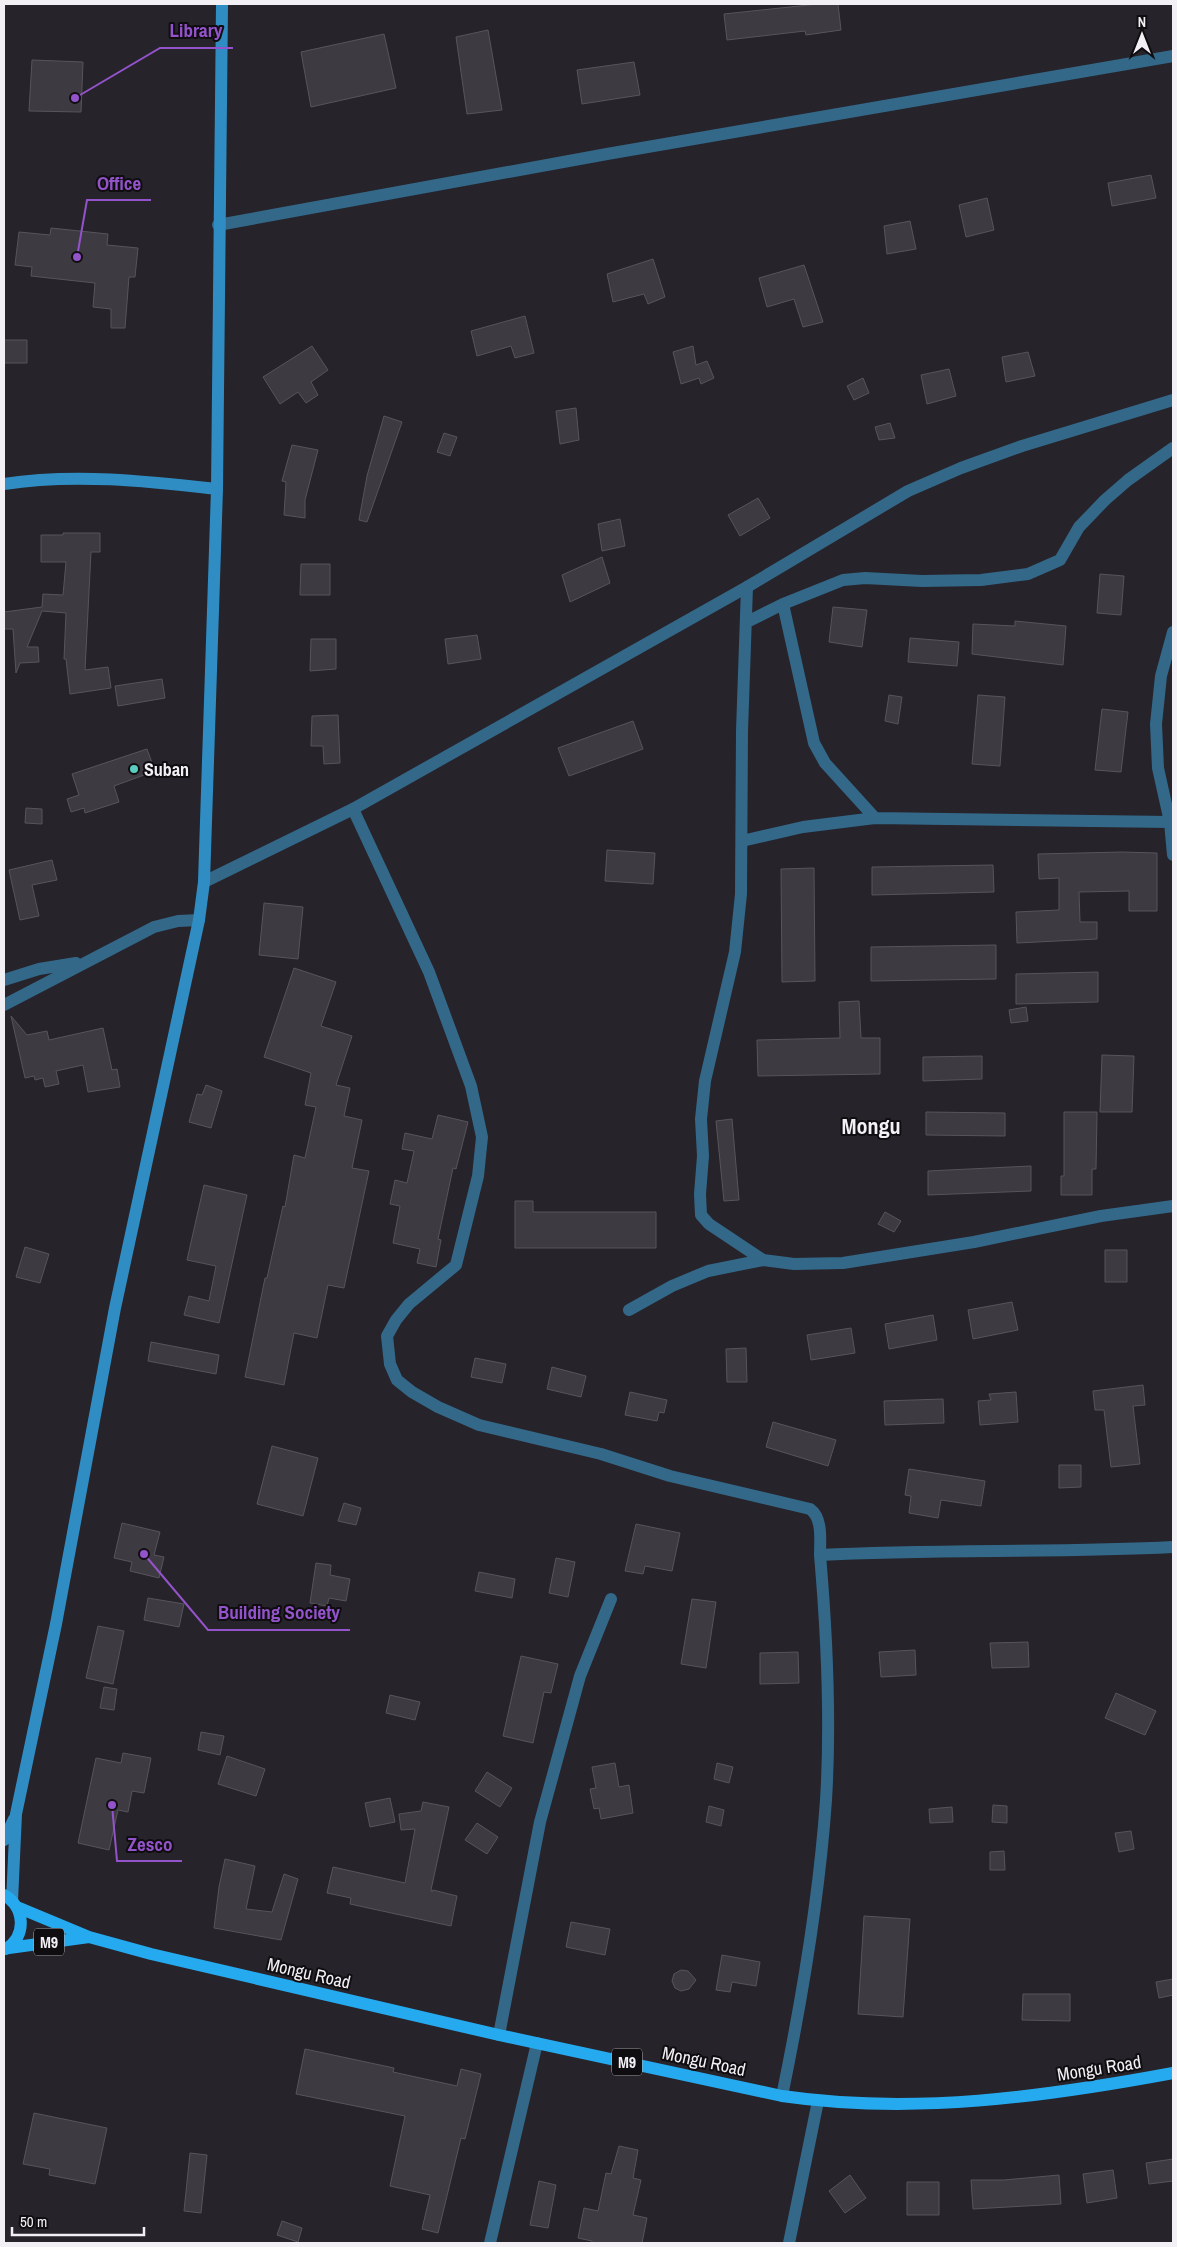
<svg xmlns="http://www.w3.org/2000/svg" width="1177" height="2247" font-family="'Archivo Narrow',sans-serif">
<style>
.building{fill:#3d3a41;stroke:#57545b}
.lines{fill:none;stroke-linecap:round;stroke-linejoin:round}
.minor{stroke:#336889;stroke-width:12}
.tertiary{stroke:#336889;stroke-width:12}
.secondary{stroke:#308dc3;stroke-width:12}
.primary{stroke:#26aaef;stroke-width:12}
.poi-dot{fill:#59cebe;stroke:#0f0d10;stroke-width:2}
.labels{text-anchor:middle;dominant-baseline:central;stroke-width:4;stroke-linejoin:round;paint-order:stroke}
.shield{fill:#0f0d10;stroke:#aeacb0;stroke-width:1}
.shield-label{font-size:16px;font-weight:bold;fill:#f2f0f5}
.poi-label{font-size:18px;font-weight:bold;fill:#f2f0f5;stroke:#0f0d10;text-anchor:start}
.street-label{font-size:18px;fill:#f2f0f5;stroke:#0f0d10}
.district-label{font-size:22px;font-weight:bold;fill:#f2f0f5;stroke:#0f0d10}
.leader{fill:none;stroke:#9353ca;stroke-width:2}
.callout-dot{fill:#9353ca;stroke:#0f0d10;stroke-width:2}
.callout-label{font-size:19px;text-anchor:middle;font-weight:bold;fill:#9353ca;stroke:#0f0d10;stroke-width:4;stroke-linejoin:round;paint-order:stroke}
</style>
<rect width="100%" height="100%" fill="#26232a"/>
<path class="building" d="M818 4H838L841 30 806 35 805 31 727 40 724 14Z
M488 30 502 110 467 114 456 37Z
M384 34 396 88 311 107 301 52Z
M32 60 83 62 81 112 29 111Z
M634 62 640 95 582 104 577 70Z
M1151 175 1156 198 1112 206 1108 183Z
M987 198 994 230 966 237 959 205Z
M910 221 916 249 887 254 884 226Z
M51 228 108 234 107 245 138 248 135 277H129L125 328H111V309L93 307 95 283 31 276 32 267 15 265 19 232 50 235Z
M653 259 665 297 648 304 644 294 613 302 607 274Z
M804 265 823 322 803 327 794 299 767 307 759 278Z
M525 316 534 353 515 358 511 346 477 356 471 331Z
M4 340H27V363H4Z
M312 346 328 370 311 382 318 395 306 403 298 392 280 404 263 377Z
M693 346 696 365 707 361 714 378 701 384 699 378 681 384 673 352Z
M1028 352 1035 376 1006 382 1002 357Z
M949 369 956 396 927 404 921 375Z
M863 378 869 393 854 400 847 386Z
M576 408 579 440 560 444 556 411Z
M384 416 402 422 367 522 359 520 367 476Z
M890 423 895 438 879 440 875 427Z
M444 433 457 437 450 456 437 452Z
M292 445 318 450 305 500V518L284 515 286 482 282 481Z
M758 498 770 518 740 536 728 515Z
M620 519 625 546 602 551 598 524Z
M63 533H100V552H91L85 670 108 667 111 688 70 694 66 659H64L66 613 42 611 27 647H38L39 662 20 663 16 673 13 629H4V612L42 607 43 594 63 595 66 562H41V535H63Z
M602 557 610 583 570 602 562 575Z
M301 564H330V595H300Z
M1100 574 1124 576 1121 615 1097 613Z
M833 607 867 610 862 647 829 642Z
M1015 621 1066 626 1063 665 972 654 973 624 1015 626Z
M477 635 481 659 448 664 445 639Z
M910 638 959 642 957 666 908 662Z
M311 639H336V669L310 671Z
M162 679 165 698 118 706 115 686Z
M889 695 902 697 898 724 885 721Z
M978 695 1005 697 1000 766 972 764Z
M1102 709 1128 712 1121 772 1095 770Z
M338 715 340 763 324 764 323 746H311L312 716Z
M633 721 643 749 569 776 558 748Z
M147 749 155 771 114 786 119 802 85 813 84 808 71 812 67 799 79 795 72 774Z
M26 808 42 809V824L25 823Z
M607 850 655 853 653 884 605 881Z
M1122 852 1157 853V911H1129V891L1079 892 1080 922H1097V939L1017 943 1016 912 1059 910V878L1039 879 1038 854Z
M52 860 57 880 32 885 39 916 20 920 9 870Z
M993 865 994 892 872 895V867Z
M814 868 815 981 782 982 781 869Z
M264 903 303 907 298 959 259 955Z
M996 945V979L871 981V947Z
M294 968 336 982 321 1026 352 1036 336 1085 350 1088 344 1116 362 1120 352 1168 369 1171 344 1288 328 1285 317 1338 294 1333 284 1385 245 1377 265 1278H267L283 1206 285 1207 294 1155 305 1158 316 1107 305 1105 311 1073 264 1057Z
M1098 972V1002L1016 1004V974Z
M859 1001 861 1038H880V1074L758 1076 757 1040 840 1038 839 1002Z
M1026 1007 1028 1021 1011 1023 1009 1010Z
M11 1016 27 1035 47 1031 49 1040 103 1028 112 1070 117 1069 120 1087 88 1092 83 1065 56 1071 59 1084 45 1087 43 1078 35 1080 34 1076 25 1078Z
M1102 1055 1134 1056 1132 1112H1100Z
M982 1056V1079L923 1081V1057Z
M206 1085 222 1091 211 1128 189 1122 197 1094 202 1095Z
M926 1112 1005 1113V1136L926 1135Z
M1064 1112H1097L1096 1169H1092V1195H1061V1176H1064Z
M438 1115 468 1122 456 1169 453 1168 438 1239 441 1240 436 1267 417 1263 420 1249 393 1243 400 1206 390 1204 395 1180 407 1183 414 1151 402 1149 405 1133 432 1139Z
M732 1119 739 1200 724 1201 716 1121Z
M1031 1166V1191L928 1195V1171Z
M204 1185 247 1195 219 1323 184 1315 189 1296 209 1301 216 1266 187 1260Z
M515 1201H533V1212H656V1248H515Z
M885 1212 901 1221 894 1232 878 1224Z
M25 1247 49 1254 40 1283 16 1277Z
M1105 1250H1127V1282H1105Z
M1012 1302 1018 1330 973 1339 968 1310Z
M933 1315 937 1340 889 1349 885 1324Z
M851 1328 855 1353 811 1360 807 1335Z
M151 1342 219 1355 216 1374 148 1361Z
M746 1348 747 1382H727L726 1349Z
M475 1358 506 1364 502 1383 471 1377Z
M552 1367 586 1376 581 1397 547 1389Z
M1143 1385 1145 1405 1133 1406 1140 1464 1111 1467 1104 1410H1095L1093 1391Z
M630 1392 667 1400 664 1413 659 1412 657 1421 625 1415Z
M1016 1392 1018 1422 980 1425 978 1401 991 1400 989 1394Z
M943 1399 944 1423 885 1425 884 1401Z
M773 1422 836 1440 828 1466 766 1447Z
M272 1446 318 1458 303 1516 257 1504Z
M1059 1465H1081V1487L1059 1488Z
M909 1469 985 1481 981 1506 941 1500 938 1518 909 1513 911 1496 905 1495Z
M344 1503 361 1508 356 1525 338 1521Z
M122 1523 160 1532 154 1555 164 1557 159 1578 130 1571 132 1562 114 1558Z
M636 1524 680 1533 672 1571 645 1566 643 1574 625 1571Z
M556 1558 575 1562 568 1597 549 1593Z
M316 1563 331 1565 330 1575 350 1579 346 1601 329 1598 327 1606 310 1603Z
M479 1572 515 1579 512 1598 475 1591Z
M148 1598 184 1604 179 1627 144 1620Z
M692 1599 716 1602 706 1668 681 1664Z
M98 1626 124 1631 113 1684 86 1678Z
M1028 1642 1029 1667 992 1668 990 1643Z
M915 1650 916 1675 881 1677 879 1652Z
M798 1652 799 1683 760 1684V1653Z
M521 1656 558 1664 551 1693 544 1692 533 1743 503 1736Z
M104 1687 117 1689 114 1710 100 1708Z
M1116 1693 1156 1711 1145 1735 1105 1718Z
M390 1695 420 1702 415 1720 386 1713Z
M201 1732 224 1736 220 1755 198 1750Z
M123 1753 151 1758 144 1793 132 1791 128 1812 118 1810 109 1850 78 1843 96 1758 121 1763Z
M227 1756 265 1769 256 1796 218 1784Z
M615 1763 619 1787 629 1785 633 1813 601 1819 599 1808 594 1809 590 1789 596 1788 592 1767Z
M717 1763 733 1767 729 1783 714 1779Z
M487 1772 512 1788 500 1807 475 1791Z
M390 1798 395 1822 370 1827 365 1803Z
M423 1802 449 1807 431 1890 432 1892 433 1890 457 1896 451 1926 350 1904 351 1898 327 1893 333 1867 405 1883 415 1829 401 1830 399 1814 421 1811Z
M993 1805 1007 1806V1823L992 1822Z
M709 1806 724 1810 721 1826 706 1822Z
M952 1807 953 1822 930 1823 929 1809Z
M477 1823 498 1837 487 1854 465 1840Z
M1131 1831 1134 1849 1119 1852 1115 1833Z
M1004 1851 1005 1870H990V1852Z
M225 1859 255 1866 246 1909 272 1912 284 1874 298 1879 281 1940 214 1928 219 1887Z
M864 1916 910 1919 903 2017 858 2014Z
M571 1922 610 1929 605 1955 566 1947Z
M722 1955 760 1962 756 1986 732 1982 730 1992 716 1990Z
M681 1970 688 1971 696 1980 689 1989 681 1991 675 1988 672 1981 674 1974Z
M1173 1979V1995L1159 1998 1156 1982Z
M1023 1994H1070V2021L1022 2020Z
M305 2049 394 2068 393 2072 457 2086 461 2069 481 2074 465 2139 461 2138 438 2233 422 2229 430 2195 390 2186 405 2116 296 2094Z
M34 2113 107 2128 95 2184 49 2175 50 2169 23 2164Z
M619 2146 638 2150 633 2178 641 2180 633 2215 647 2218 642 2243H592V2241L578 2238 584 2208 598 2211 606 2173 611 2174Z
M190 2153 207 2155 201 2213 184 2211Z
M1173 2159V2181L1149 2184 1146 2163Z
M1113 2170 1117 2198 1087 2203 1083 2174Z
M850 2175 866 2198 845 2213 829 2191Z
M1059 2175 1061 2204 973 2209 971 2180H1004Z
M539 2181 556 2185 548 2228 530 2225Z
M907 2182H939V2215H907Z
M282 2221 302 2228 298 2242 277 2235Z"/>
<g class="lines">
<path class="minor" d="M747 587 742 731 741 894 735 952 705 1081 701 1119 703 1156 700 1194 701 1215 709 1224 763 1260
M783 604 843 580 865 578 922 581 981 580 1028 574 1060 560 1079 527 1105 500 1128 480 1173 448
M747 622 783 604 814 743 825 763 875 818
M1173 632 1161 676 1156 724 1158 768 1170 822 1173 855
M353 809 429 972 471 1086 482 1137 478 1176 456 1265 409 1304 396 1320 387 1336 390 1364 397 1380 412 1392 438 1407 479 1425 601 1454 670 1476 810 1509C823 1518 820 1541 820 1555 938 1549 1056 1553 1173 1547
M742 841 803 827 875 818 1170 822
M4 980 39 969 76 963
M4 1005 154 927 178 921 199 920
M629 1310 672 1286 708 1271 763 1260 794 1264 843 1263 974 1242 1101 1216 1173 1206
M499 2035 540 1822 580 1676 611 1599
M782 2096C802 1999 819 1900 826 1800 831 1719 827 1636 820 1555
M490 2243 537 2043
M789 2243 818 2101"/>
<path class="tertiary" d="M218 225 607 154 1173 56
M204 882 353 809 747 587 908 491 961 468 1022 446 1173 400"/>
<path class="secondary" d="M4 484C74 473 146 481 217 489
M4 1840 14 1819
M12 1901 16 1814 56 1624 115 1308 199 920 204 882 217 489 222 4"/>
<path class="primary" d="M4 1895C25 1907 27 1936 6 1949
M17 1907 89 1937 151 1954 499 2035 782 2096C913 2115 1044 2097 1173 2073
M9 1948 89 1937"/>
</g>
<circle class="poi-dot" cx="134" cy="769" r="5"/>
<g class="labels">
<g class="shield">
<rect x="34" y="1928.5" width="30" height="27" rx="4"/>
<rect x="612" y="2048.5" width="30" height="27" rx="4"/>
</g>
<g class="shield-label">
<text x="49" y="1942">M9</text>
<text x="627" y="2062">M9</text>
</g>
<g class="poi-label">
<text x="144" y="769">Suban</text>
</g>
<g class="street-label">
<text transform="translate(309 1973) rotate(13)">Mongu Road</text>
<text transform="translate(704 2061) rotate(12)">Mongu Road</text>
<text transform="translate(1099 2068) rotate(-9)">Mongu Road</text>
</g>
<g class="district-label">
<text x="871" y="1126">Mongu</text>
</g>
</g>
<path class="leader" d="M75 98L160 48H233M77 257L87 200H151M144 1554L208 1630H350M112 1805L117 1861H182"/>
<g class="callout-dot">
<circle cx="75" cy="98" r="5"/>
<circle cx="77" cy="257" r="5"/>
<circle cx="144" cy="1554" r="5"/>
<circle cx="112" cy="1805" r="5"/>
</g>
<g class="callout-label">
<text x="196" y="37">Library</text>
<text x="119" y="190">Office</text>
<text x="279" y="1619">Building Society</text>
<text x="150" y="1851">Zesco</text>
</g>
<rect width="1177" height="2247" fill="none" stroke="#f2f0f5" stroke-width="10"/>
<g transform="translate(1142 35)" stroke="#0f0d10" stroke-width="4" paint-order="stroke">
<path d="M0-4L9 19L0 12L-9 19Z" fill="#f2f0f5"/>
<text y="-8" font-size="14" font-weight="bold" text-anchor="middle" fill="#f2f0f5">N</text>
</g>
<path d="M12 2227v8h132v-8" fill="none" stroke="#f2f0f5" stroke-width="2.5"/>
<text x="20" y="2227" font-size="15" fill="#f2f0f5" stroke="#0f0d10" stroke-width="4" paint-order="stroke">50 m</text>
</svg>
